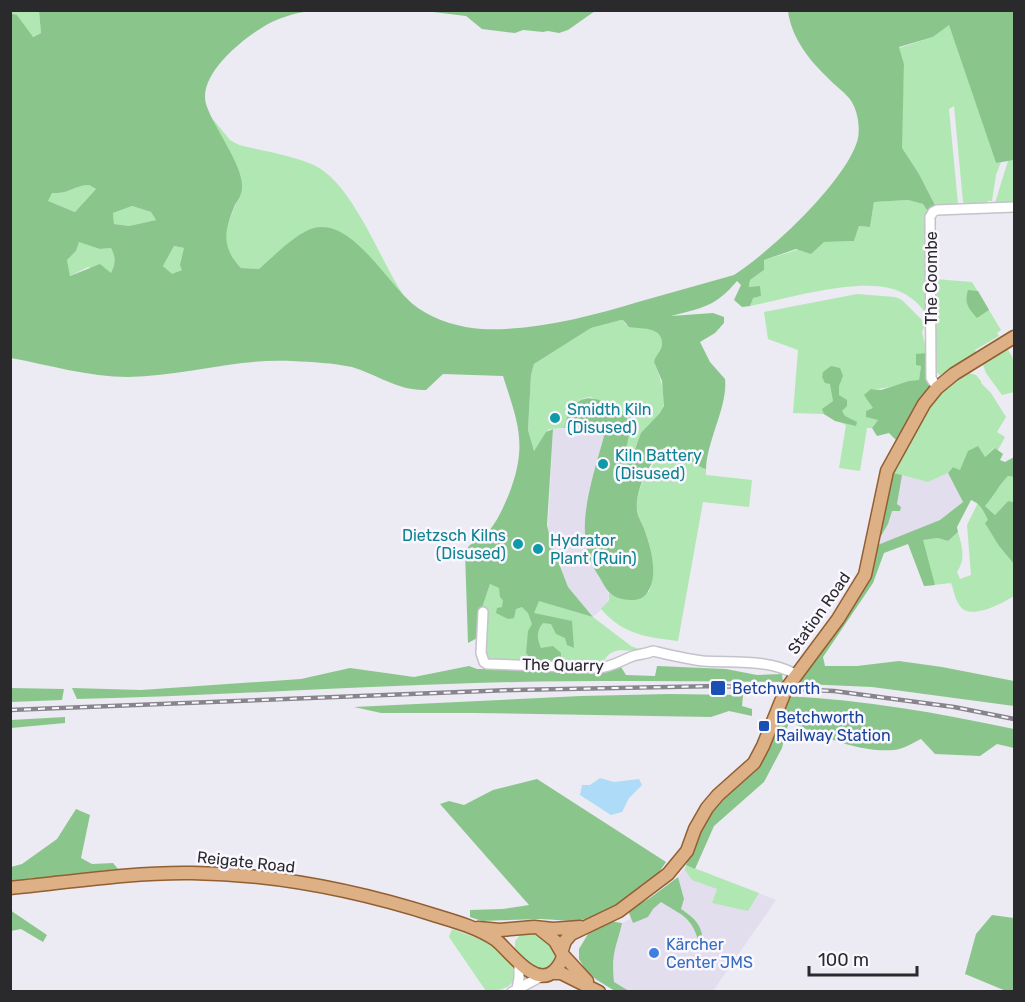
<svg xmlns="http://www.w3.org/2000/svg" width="1025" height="1002" font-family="Rubik,sans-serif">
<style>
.built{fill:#e3deee}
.green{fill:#b1e7b2}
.forest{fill:#8ac68c;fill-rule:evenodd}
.water{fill:#aedbf7}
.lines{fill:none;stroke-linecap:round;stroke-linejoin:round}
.minor-casing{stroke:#c5c2cb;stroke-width:12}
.major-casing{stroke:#915f31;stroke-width:15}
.minor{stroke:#fff;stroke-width:9}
.major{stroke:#deb085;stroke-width:12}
.rail-casing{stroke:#87858b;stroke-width:4.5}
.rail{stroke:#faf7ff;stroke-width:2;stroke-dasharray:7;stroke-linecap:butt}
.culture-dot{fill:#0f9aa8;stroke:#faf7ff;stroke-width:2}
.transit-dot{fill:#1a4fb4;stroke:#faf7ff;stroke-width:2}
.shop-dot{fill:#3f7fe0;stroke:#faf7ff;stroke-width:2}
.labels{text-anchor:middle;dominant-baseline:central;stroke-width:5;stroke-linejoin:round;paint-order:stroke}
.street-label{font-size:16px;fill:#2a292c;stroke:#faf7ff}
.culture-label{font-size:16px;fill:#0d838f;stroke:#faf7ff;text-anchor:start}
.transit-label{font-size:16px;fill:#164399;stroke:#faf7ff;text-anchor:start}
.shop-label{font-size:16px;fill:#366cbe;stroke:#faf7ff;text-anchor:start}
</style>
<rect width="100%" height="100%" fill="#eceaf3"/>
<path class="built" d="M575 428 604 436 589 492 585 537 589 556 609 595 606 605 593 617 568 587 562 574 548 530 553 429Z
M894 473 928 482 948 473 963 502 940 520 875 546Z
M686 865 776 900 713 991H615L597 980 579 959V949L588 934 608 921 622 923 630 919 629 913 633 908 650 898 678 877Z"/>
<path class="green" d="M10 11H39L41 33 32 37 17 15 11 13Z
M949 24 996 163 1001 162 996 175 992 201H988L985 205H964L963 202 954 106 949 109 958 204 936 207 919 174 901 148 904 64 899 48 933 37Z
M212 118 230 140 239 145C263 151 291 155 314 165 354 185 379 259 404 296L368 255 349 237 304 232 259 269 241 268C212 238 232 220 242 188Z
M1014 160V204L995 203 1008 161Z
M89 185 96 189 75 212 47 201 52 193C70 194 72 186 89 185Z
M908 200 923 204 928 212 929 311 926 314C918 302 907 293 893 289 856 278 789 298 750 306L752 298 761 296 749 288 750 280 764 270V260L823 242 854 241 859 226 870 227 874 202Z
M132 206 151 212 156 220 129 226 114 224 113 213Z
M79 241 100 249 111 248C117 258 116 264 111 274L88 267 70 276 67 260 76 251Z
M174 246 184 248 182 270 172 275 163 266Z
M935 279 972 282 1001 330 997 333 999 336 975 350 977 354 940 375 935 371Z
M857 294 895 297 902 300 922 320 925 325 922 332 927 353 921 366 919 381C903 381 888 390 871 389L873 408 878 420 872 428H867L860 471 839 468 846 425 824 414 793 413 798 350 768 339 764 312Z
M621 320H623L626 325C637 327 664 327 662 344 661 350 656 356 654 362 660 377 666 393 663 410 647 429 640 431 632 457L630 459 625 456 630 423 628 419 591 397C573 398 568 413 564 428L549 429 534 451 528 430 531 375 534 364 591 328Z
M1007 348 1014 360V392L1002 395 986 373 983 365Z
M969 373 976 375 981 381V383L991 393 1006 417 997 432 1005 437 998 450 994 448 985 457 960 470 953 467 948 473 928 482 894 473C909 438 933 391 969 373Z
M668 447 695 464 706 469V475L752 480 749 507 703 502 678 641C646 637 624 635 601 609L609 600V593L614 596 649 592C656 572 652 548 644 528 640 519 636 512 637 502 638 489 644 479 651 468 655 460 660 450 668 447Z
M1008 476 1014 477V502L1008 501 995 515 985 506C994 496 999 485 1008 476Z
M978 503 988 520 999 546 1014 564V596C1003 603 970 621 960 606 955 600 954 590 951 583L924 586 923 540 938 538 948 541 958 532C962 546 966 559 957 572L960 579 971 575 967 525Z
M490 584 593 617 631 646 641 650C626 652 612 645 604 661L485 659 481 611Z
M686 865 759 893 748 911 712 903 717 889 692 880 685 870Z
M452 929C465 934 480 938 492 946 518 962 528 991 486 991L449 937Z
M537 932 552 944 558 959C555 962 551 968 547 970 535 975 522 958 515 951V941L521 934Z"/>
<path class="forest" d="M39 11H310C295 13 277 18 263 27 241 40 198 75 206 104 213 127 244 166 242 188 242 194 238 200 235 205 224 231 221 247 241 268L259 269C273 257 297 232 314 228 354 218 389 288 418 308 435 320 461 328 482 329 535 331 588 317 638 302 670 293 702 284 734 275 771 251 843 184 857 142 861 129 858 109 849 98 842 90 833 84 826 76 808 59 791 36 788 11H1014V160L996 163 949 25 933 37 899 47 904 64 902 148 919 174 936 207 929 208 928 212 923 204 908 200 874 202 870 227 859 226 854 241 824 242 811 254 796 249 764 260V270L750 280 749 287 760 286 761 296 753 298 750 306 742 307 734 300 741 285 737 281C715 307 702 308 671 316L713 313 724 317V323L715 333 700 342 710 362 725 379C728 406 707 440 706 469 692 465 679 447 664 448 650 462 635 489 637 510 638 518 643 524 645 531 651 548 659 577 647 593 642 601 631 601 622 599 609 596 606 589 600 578 594 569 589 560 587 549 579 514 595 470 604 436L575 428H564C575 384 601 396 628 419L630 429 625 456 630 459 632 457 641 433 660 413 664 406 662 381 654 362C655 356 662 350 662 344 663 326 639 329 629 327L623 320H621L591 328 534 364 531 375 528 430 534 451 546 432 553 429 547 525 551 543 568 587 593 617 539 601 534 613 572 621 574 648 567 645 565 638 556 634 551 624 543 623C536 631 537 639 541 648L553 646 561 653V661L531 660 526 653 528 631 532 624 528 613 522 607 516 609 514 618 508 619 496 613 497 608 502 607 503 600 500 597 499 588 490 584 481 611 479 637 468 643 465 552C470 541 482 539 489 531 498 520 504 506 509 494 528 445 518 423 503 376L443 374 426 390C398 391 376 374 352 367 333 363 312 362 292 361 237 358 184 376 128 377 89 377 49 365 11 358L10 13 17 15 33 37 41 33ZM89 185 96 189 75 212 48 201 52 193C70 194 72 186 89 185ZM132 206 151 212 156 220 129 226 114 224 113 213ZM79 242 100 249 111 248C116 258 116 263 111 273L100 264 70 276 67 260 76 251ZM174 246 184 248 180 265 182 270 172 274 163 266Z
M425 11H424H595L568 30 559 33 548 31 543 32 523 30 515 33 482 29 466 16Z
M968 290 978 291 989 310 977 318C968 308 964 303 968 290Z
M927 353 932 388 898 442 889 433 877 436 872 428 878 420 866 417V411L873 408 864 395 871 389 881 390 909 381 919 380 921 366 916 365V354Z
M831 366 840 368 843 376 839 386V395L847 400V406L842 411 845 416 857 422 856 426 835 421 824 414 822 409 833 401 830 384 825 383 822 377 823 372Z
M978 446 985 457 995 448 1003 454 1000 460 1005 462 1014 457V477L1008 476C999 485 994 496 985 506L995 515 1008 501 1014 502V564L999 546 985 523 988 520C983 511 981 504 971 500L957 527 958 532 948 541 938 538 923 540 935 585 924 586 908 544 884 553 873 583 823 657 825 666H857L899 661 942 667 1014 681V706L872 687 803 684 796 677 840 621 875 546 940 520 963 502 948 473 953 467 960 470 968 451Z
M894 473 902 475 897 504 901 507 900 511H892L888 524 881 536 877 537 887 491Z
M469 666 477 669 600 670 621 667 626 675 655 676 657 666 726 669 757 675 782 674 783 682C680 681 577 680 475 683 342 687 209 696 77 699L72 688 141 690 301 679 350 668 414 677Z
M11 688 64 689 62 700 11 702Z
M669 694 743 695 742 706 752 709V716L729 711 711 717 474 713H381L354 707 581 696Z
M787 696C864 700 939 713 1014 729V748L997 744 980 756 935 754 921 739C913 743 903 749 894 750 860 753 819 736 789 721L782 748 764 782 714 826 695 869 686 865 702 827 714 808 756 767Z
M65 717V723L11 728V720Z
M537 779 666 862 651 884 613 909 594 918 573 921 541 919 482 921 470 917V910L503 909 529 905 440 804 449 801 464 805 493 790Z
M76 809 90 815 81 858 92 864 113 863 118 869 11 881V867L22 864 57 839Z
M678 877 684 899 681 909C696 919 703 926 703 945L700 946C692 917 685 917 661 902L653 909 648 917 633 923 629 913 633 908 650 898Z
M10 910 47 935 43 942 21 929 11 931Z
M992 915 1014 918V991H1006L965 974 976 934Z
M608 921 622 923C616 949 611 953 614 982L629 991H615L597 980 587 972 579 959V949L588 934Z"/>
<path class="water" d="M600 778 614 782 639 779 642 785 629 798 622 812 611 815 580 795 582 785H590Z"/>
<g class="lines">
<g class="minor-casing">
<path id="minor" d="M937 388 931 378 930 217 933 212 937 210 1014 207
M483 612 481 653 484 662 487 664 598 668C612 667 620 661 633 656 640 654 646 654 653 651 670 655 686 659 703 661 734 663 768 659 795 674
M517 989 519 978V964
M512 992 544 975"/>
</g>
<g class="major-casing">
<path id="major" d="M10 888C70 882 132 872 192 873 274 874 359 891 437 916 457 922 478 928 496 940 509 950 535 989 554 971 559 966 562 962 563 955L555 941 540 929
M478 928 500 930 534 927 553 929 580 927
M562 950 565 941 571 934 619 911 668 874 687 851 695 829 707 808 718 795 754 763 763 746 786 689 838 619 865 575 887 471 924 404 937 388 954 374 1014 337
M563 955 587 981
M552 973H561L599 992"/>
</g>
<use href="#minor" class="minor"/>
<use href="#major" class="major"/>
<g class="rail-casing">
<path id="rail" d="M10 710 513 690 719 686 834 691 954 707 1014 719"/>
</g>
<use href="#rail" class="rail"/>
</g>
<g class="culture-dot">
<circle cx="555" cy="418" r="6"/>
<circle cx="603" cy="464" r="6"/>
<circle cx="518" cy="544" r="6"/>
<circle cx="538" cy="549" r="6"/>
</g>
<g class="transit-dot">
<rect x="710" y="680" width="16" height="16" rx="3"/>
<rect x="758" y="720" width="12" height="12" rx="3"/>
</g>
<circle class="shop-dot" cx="654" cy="953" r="6"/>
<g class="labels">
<g class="street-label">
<text transform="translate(931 278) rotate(-90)">The Coombe</text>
<text transform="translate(819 613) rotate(-55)">Station Road</text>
<text transform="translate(563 665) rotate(1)">The Quarry</text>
<text transform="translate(246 862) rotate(6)">Reigate Road</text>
</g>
<g class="culture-label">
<text x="567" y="409">Smidth Kiln<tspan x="567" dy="18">(Disused)</tspan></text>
<text x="615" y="455">Kiln Battery<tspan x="615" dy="18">(Disused)</tspan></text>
<text x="506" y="535" text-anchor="end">Dietzsch Kilns<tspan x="506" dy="18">(Disused)</tspan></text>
<text x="550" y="540">Hydrator<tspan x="550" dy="18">Plant (Ruin)</tspan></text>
</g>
<g class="transit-label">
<text x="732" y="688">Betchworth</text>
<text x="776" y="717">Betchworth<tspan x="776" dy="18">Railway Station</tspan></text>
</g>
<g class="shop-label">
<text x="666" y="944">Kärcher<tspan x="666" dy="18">Center JMS</tspan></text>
</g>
</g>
<rect width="1025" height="1002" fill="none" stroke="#2a292c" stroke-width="24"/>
<path d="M809 966v9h108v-9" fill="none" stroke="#2a292c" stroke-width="3"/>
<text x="818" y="966" font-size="18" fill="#2a292c" stroke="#faf7ff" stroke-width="4.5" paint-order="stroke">100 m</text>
</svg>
